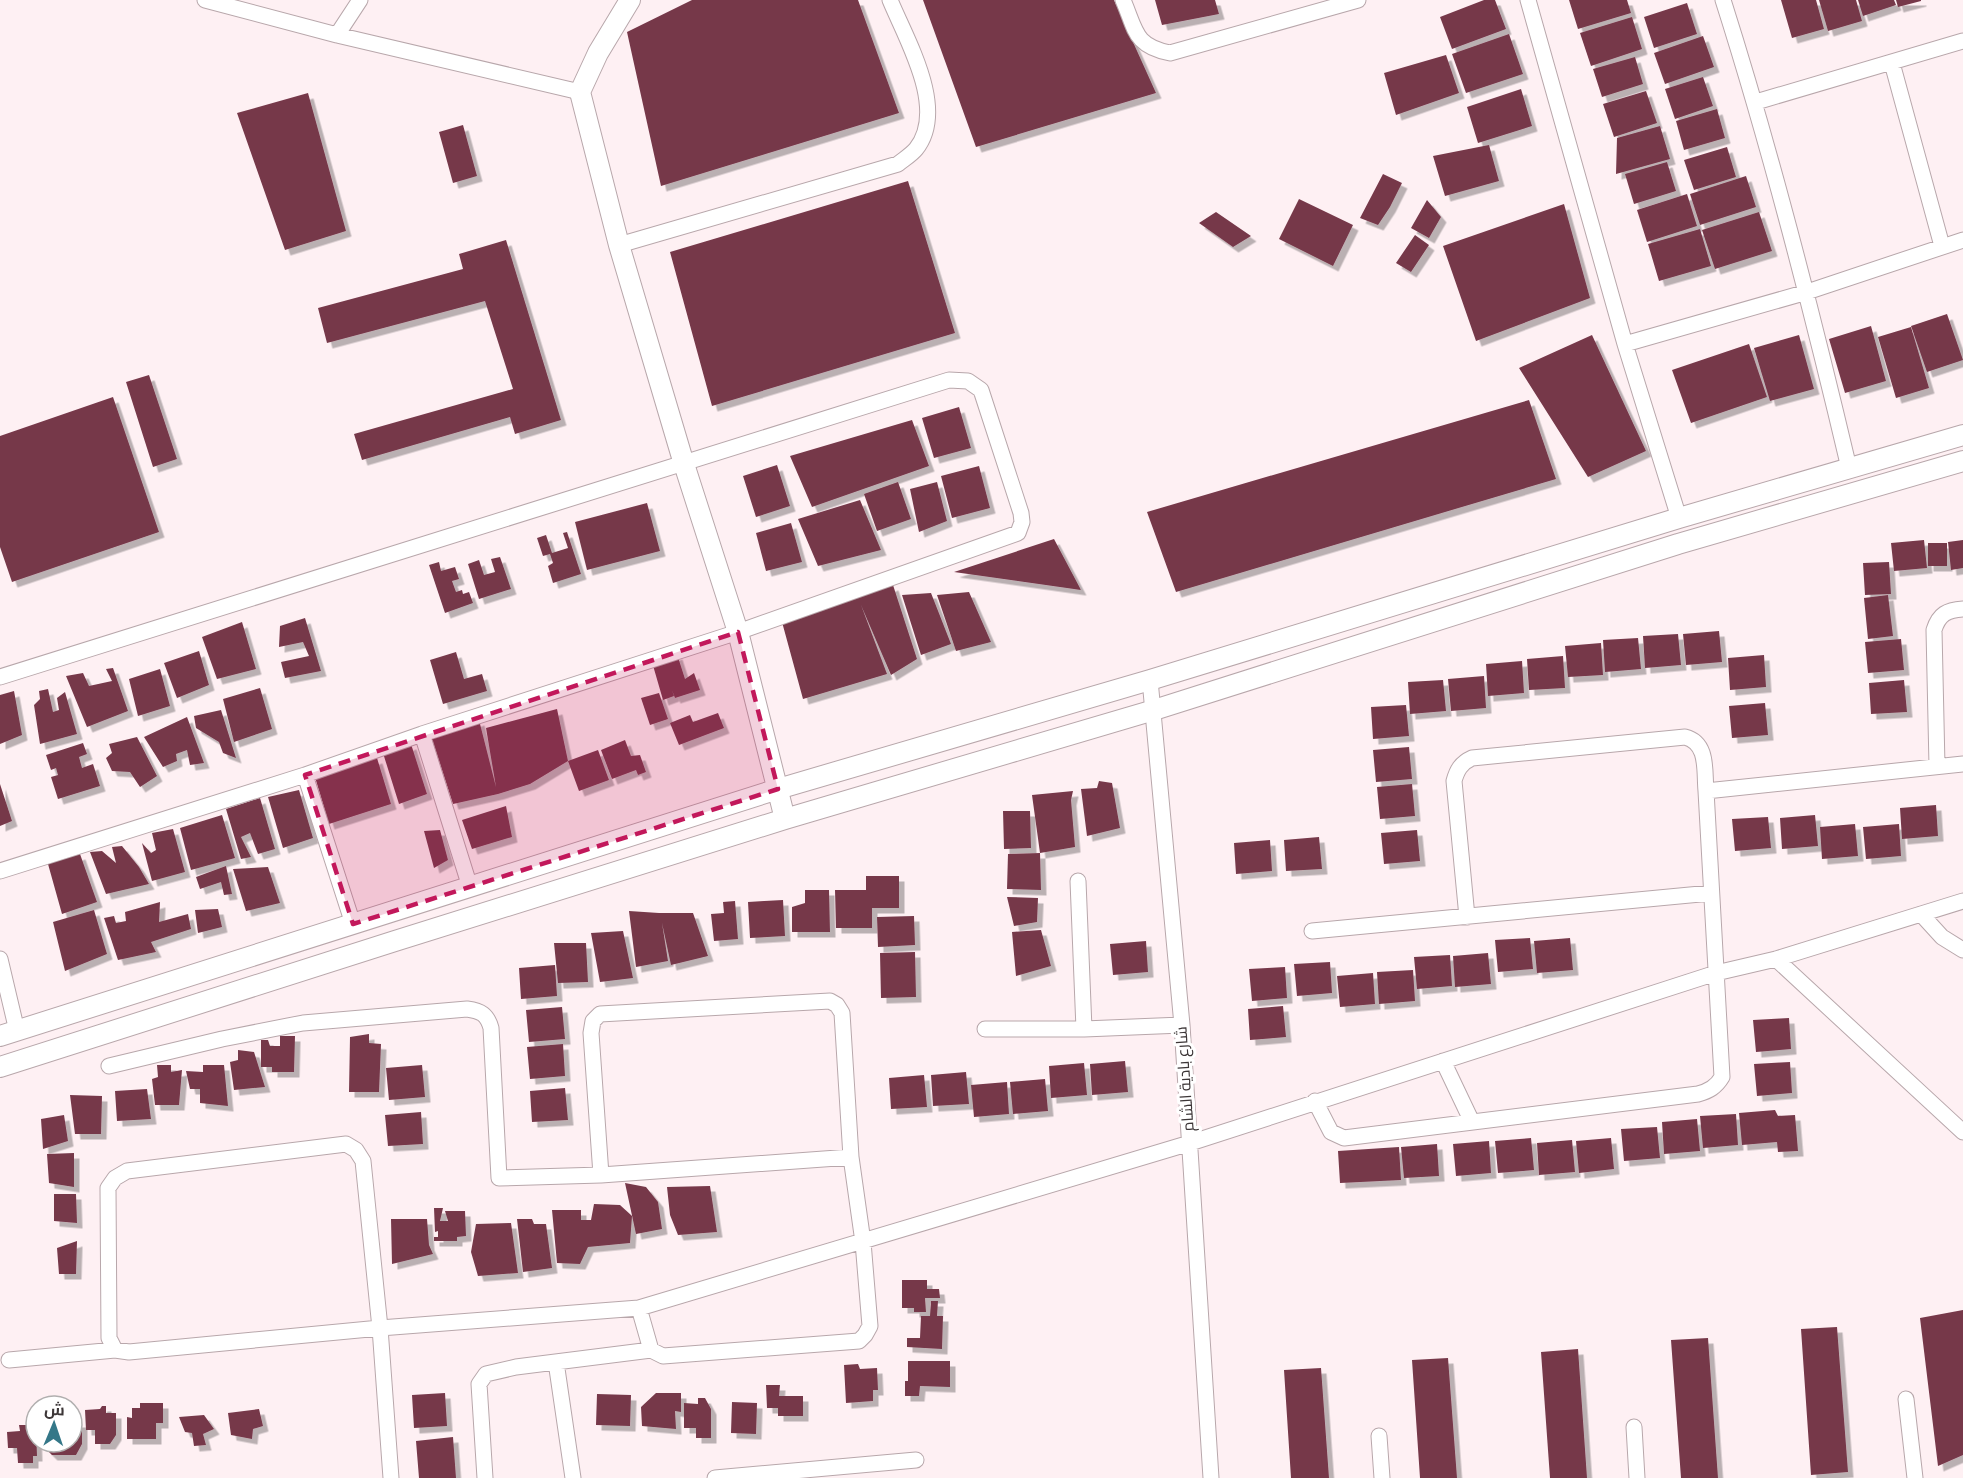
<svg xmlns="http://www.w3.org/2000/svg" width="1963" height="1478" font-family="Signika,Cairo,sans-serif">
<style>
.building{fill:#76384a;filter:url(#shadow)}
.lines{fill:none;stroke-linecap:round;stroke-linejoin:round}
.minor-casing{stroke:#b8a7ab;stroke-width:17}
.tertiary-casing{stroke:#b8a7ab;stroke-width:22}
.minor{stroke:#fff;stroke-width:15}
.tertiary{stroke:#fff;stroke-width:20}
.marked{fill:#c2185b;fill-opacity:0.2;stroke:#c2185b;stroke-width:4.5;stroke-dasharray:12 8;stroke-linejoin:round}
.labels{text-anchor:middle;dominant-baseline:central;stroke-width:6;stroke-linejoin:round;paint-order:stroke}
.street-label{font-size:16px;fill:#3c3637;stroke:#fff}
</style>
<defs>
<filter id="shadow"><feDropShadow dx="5.5" dy="5.5" stdDeviation="0" flood-color="#0004"/></filter>
</defs>
<rect width="100%" height="100%" fill="#fef0f3"/>
<path class="building" d="M692 0H858L899 113 661 186 627 32Z
M923 0H1114L1156 93 976 147Z
M1155 0H1215L1219 14 1162 25Z
M1484 0H1495L1506 29 1452 49 1440 17Z
M1569 0H1627L1631 13 1578 29Z
M1781 0H1816L1824 29 1792 38Z
M1819 0H1856L1862 21 1828 31Z
M1858 0H1894L1896 5 1863 16Z
M1896 0H1921V1L1898 7Z
M1687 3 1697 34 1654 48 1644 17Z
M1632 17 1642 49 1591 66 1580 33Z
M1509 34 1523 74 1466 93 1452 54Z
M1703 36 1714 67 1665 84 1654 53Z
M1446 55 1459 93 1396 115 1384 73Z
M1635 57 1643 84 1602 97 1593 69Z
M1703 77 1713 106 1675 119 1665 89Z
M1521 89 1532 126 1478 143 1467 107Z
M1646 91 1657 123 1614 137 1603 104Z
M308 93 346 231 285 250 237 113Z
M1717 109 1725 138 1684 150 1676 121Z
M463 125 477 176 453 183 439 132Z
M1660 126 1670 159 1616 174 1617 138Z
M1489 145 1499 181 1445 196 1433 156Z
M1727 147 1736 177 1694 190 1684 160Z
M1667 162 1676 191 1634 204 1625 174Z
M1383 174 1402 183 1390 207 1378 225 1360 218Z
M1746 176 1756 207 1700 225 1690 194Z
M908 181 955 333 712 406 670 252Z
M1687 194 1697 226 1647 242 1637 210Z
M1299 199 1353 225 1333 266 1279 239Z
M1427 200 1441 217 1429 238 1411 228Z
M1564 204 1590 298 1476 341 1443 246Z
M1216 212 1251 236 1233 247 1199 223Z
M1759 212 1772 251 1715 269 1702 230Z
M1700 229 1711 266 1659 281 1648 244Z
M1415 235 1429 245 1411 272 1396 263Z
M506 240 561 420 515 434 510 417 362 460 354 434 513 389 485 301 327 343 318 308 463 269 459 254Z
M1947 314 1963 360 1927 372 1911 326Z
M1871 326 1886 381 1845 393 1829 339Z
M1911 327 1929 388 1896 398 1878 337Z
M1592 335 1646 451 1588 477 1519 368Z
M1799 335 1814 389 1770 401 1754 348Z
M1749 344 1767 397 1691 423 1672 370Z
M149 375 177 459 153 467 126 382Z
M113 397 159 532 12 582 0 547V436Z
M1529 400 1556 479 1176 592 1147 512Z
M959 407 971 448 934 458 922 418Z
M912 420 929 466 812 507 790 456Z
M777 465 790 506 756 517 743 476Z
M979 466 990 508 952 518 941 476Z
M898 482 911 519 877 531 864 494Z
M937 482 947 521 919 532 910 489Z
M860 500 881 550 818 566 798 519Z
M647 503 660 551 587 570 575 522Z
M791 523 802 562 766 571 756 533Z
M567 532 581 574 553 583 548 566 553 563 550 554 543 556 537 538 546 535 552 553 568 548 563 533Z
M1054 539 1081 590 954 572Z
M1924 540 1927 568 1894 571 1891 543Z
M1963 540V568L1951 570 1948 542Z
M1928 543H1947V566H1928Z
M500 557 511 589 479 599 468 564 479 560 484 575 495 572 491 559Z
M439 562 441 571 455 567 459 579 452 581 456 592 462 590 463 594 469 592 473 603 445 613 429 565Z
M1889 562 1891 594 1865 595 1863 563Z
M893 585 917 659 891 675 861 605 887 674 803 699 782 622Z
M969 592 991 642 956 651 937 595Z
M931 593 951 644 921 655 902 595Z
M1888 595 1893 636 1868 639 1864 598Z
M305 618 321 671 285 678 281 662 309 656 303 642 279 647 280 626Z
M242 622 256 669 217 679 202 637Z
M1719 631 1722 662 1686 665 1683 634Z
M1678 634 1681 665 1645 668 1643 636Z
M1638 638 1641 669 1605 672 1603 640Z
M1901 639 1904 670 1868 673 1865 642Z
M1601 643 1603 675 1568 677 1565 646Z
M199 651 209 685 177 698 164 663Z
M456 652 464 679 482 674 487 691 443 704 430 660Z
M677 654 685 679 694 673 700 690 675 698 672 690 674 696 663 700 652 662Z
M1764 655 1766 687 1730 690 1728 658Z
M1563 656 1565 688 1529 690 1527 659Z
M1522 661 1524 693 1488 696 1486 664Z
M113 668 128 711 87 727 66 676 83 673 89 686 112 681 106 669Z
M160 669 170 706 138 716 129 679Z
M1484 676 1486 708 1451 711 1448 679Z
M1443 680 1446 711 1410 714 1408 682Z
M1904 680 1907 712 1871 714 1869 683Z
M260 688 272 729 234 742 223 699Z
M48 689 53 712 59 710 57 698 65 692 77 734 40 744 34 705 40 699 39 691Z
M14 691 22 735 0 744V695Z
M659 693 668 719 650 725 641 698Z
M1765 703 1768 735 1732 738 1729 706Z
M1406 705 1409 736 1373 739 1371 707Z
M557 709 568 761 530 784 498 794 453 804 431 736 479 720 496 787 486 728Z
M221 710 236 758 223 753 219 742 196 728 194 716Z
M718 713 724 728 679 745 670 723 690 715 693 722Z
M187 717 204 763 190 765 187 750 176 754 177 761 163 767 144 737Z
M137 737 157 776 140 787 130 772 112 771 106 758 112 753 109 744Z
M625 740 631 756 640 755 646 772 638 775 636 770 612 779 601 750Z
M83 743 87 754 79 757 82 768 93 764 100 786 58 799 51 777 58 775 56 768 51 770 46 755Z
M411 744 427 794 399 804 383 753Z
M1409 747 1412 779 1376 782 1373 750Z
M598 750 609 780 579 791 568 761Z
M377 758 391 804 329 824 315 777Z
M1099 781 1112 783 1120 828 1087 836 1081 789 1097 788Z
M0 784 12 821 0 826Z
M1412 784 1415 816 1380 819 1377 787Z
M299 790 313 838 283 848 268 797Z
M1073 791 1071 800 1075 847 1040 853 1032 795Z
M260 798 275 849 258 854 250 833 241 837 251 857 241 859 226 809Z
M1936 805 1938 836 1902 839 1900 808Z
M506 806 512 837 472 849 462 820Z
M1003 811H1030L1031 848 1004 849Z
M222 815 235 858 191 870 180 828Z
M1815 815 1818 846 1782 849 1780 818Z
M1768 817 1771 848 1735 851 1732 819Z
M1855 824 1858 856 1822 859 1820 827Z
M1899 824 1901 856 1866 859 1863 827Z
M173 829 185 872 152 881 142 843 151 853 156 850 152 833Z
M440 830 448 860 434 868 424 831Z
M1417 830 1420 861 1384 864 1381 833Z
M1319 837 1322 869 1286 871 1284 840Z
M1270 840 1272 871 1236 874 1234 843Z
M122 846 139 867 149 884 106 894 90 852 102 851 116 863 112 847Z
M1040 853 1041 890 1007 889 1008 854Z
M80 854 97 902 62 914 48 864Z
M226 866 232 894 224 895 221 882 200 889 196 877Z
M268 867 280 903 246 911 233 869Z
M866 876H899V908H872V928H836L835 890H866Z
M805 890H829L830 932H792V907L805 903Z
M1007 897 1038 898 1037 922 1014 926Z
M783 900 785 936 750 938 748 902Z
M735 901 738 939 714 941 711 914 724 913 723 902Z
M160 902 159 922 188 914 191 929 151 942 156 952 118 960 104 918 114 916 116 923 126 921 125 912Z
M218 909 222 927 198 933 195 910Z
M94 910 107 954 65 971 53 922Z
M629 911 659 913H693L708 956 671 965 662 923 668 961 636 967Z
M914 916 915 945 878 947 877 917Z
M1041 930 1051 966 1016 976 1012 932Z
M623 931 633 978 600 982 591 933Z
M1530 938 1533 969 1498 972 1495 940Z
M1570 938 1573 970 1537 973 1534 941Z
M1146 941 1148 972 1113 975 1110 944Z
M554 943H586L588 982 558 983Z
M915 952 916 997 881 998 880 953Z
M1488 953 1491 984 1455 987 1453 956Z
M1450 955 1452 986 1417 989 1414 957Z
M1330 962 1332 993 1297 996 1294 964Z
M555 965 557 996 521 999 519 968Z
M1285 967 1287 998 1252 1001 1249 969Z
M1413 970 1415 1001 1379 1004 1377 972Z
M1373 973 1375 1004 1340 1007 1337 976Z
M1283 1006 1286 1037 1250 1040 1248 1009Z
M562 1007 565 1039 529 1042 526 1010Z
M1789 1018 1791 1049 1756 1052 1753 1020Z
M369 1034V1043L381 1044 379 1092H349L350 1037Z
M280 1036H295L294 1072H272V1067H261V1040H268L270 1046H280Z
M563 1044 565 1076 530 1079 527 1047Z
M238 1050 254 1052 265 1087 234 1090 230 1062 238 1060Z
M1125 1061 1128 1092 1092 1095 1090 1064Z
M1790 1062 1792 1093 1757 1096 1754 1064Z
M1084 1063 1087 1095 1051 1098 1049 1066Z
M157 1065H171V1072L182 1070 179 1105H155L152 1079 158 1077Z
M203 1065H224L228 1106 200 1103V1089H190L186 1071 203 1072Z
M422 1065 425 1097 389 1100 386 1068Z
M966 1072 969 1104 933 1106 931 1075Z
M924 1075 927 1107 891 1109 889 1078Z
M1045 1079 1048 1111 1013 1114 1010 1082Z
M1007 1082 1009 1114 974 1117 971 1085Z
M565 1088 568 1120 532 1122 530 1091Z
M147 1089 151 1119 117 1121 115 1091Z
M70 1095 102 1096 101 1134H75Z
M1775 1110 1778 1116 1795 1115 1798 1151 1778 1152 1777 1142 1742 1145 1739 1113Z
M421 1112 423 1144 388 1146 385 1115Z
M1736 1114 1738 1145 1703 1148 1700 1116Z
M64 1115 68 1141 43 1149 41 1119Z
M1697 1119 1700 1151 1664 1154 1662 1122Z
M1657 1127 1660 1158 1624 1161 1621 1129Z
M1531 1138 1534 1170 1498 1173 1495 1141Z
M1611 1138 1614 1169 1579 1173 1576 1141Z
M1572 1140 1575 1172 1539 1175 1537 1143Z
M1489 1141 1491 1173 1456 1176 1453 1144Z
M1437 1144 1439 1176 1404 1178 1401 1147Z
M1399 1147 1401 1180 1340 1183 1338 1151Z
M74 1153V1187L49 1183 47 1154Z
M625 1183 646 1187 658 1202 662 1229 636 1234Z
M710 1186 717 1232 678 1235 670 1215 667 1187Z
M54 1194H76L77 1223 54 1221Z
M594 1204 620 1205 632 1216 630 1243 588 1247 580 1264 557 1263 552 1210H581V1220H591Z
M434 1208H443L440 1221H448L445 1211H465L466 1236 457 1237V1241H434V1237H438V1231L435 1232Z
M391 1219H427L429 1245 433 1254 392 1264Z
M517 1219H532L534 1224H546L552 1268 523 1272Z
M511 1223 518 1273 478 1276 471 1252 476 1224Z
M77 1241 76 1274H59L57 1248Z
M902 1280H927V1289H939L940 1298H925L926 1312H914V1308H902Z
M931 1301H938L937 1316H943L942 1349 907 1347V1338H920L921 1316H930Z
M1963 1310V1455L1938 1466 1920 1318Z
M1837 1327 1848 1472 1811 1475 1801 1329Z
M1708 1338 1718 1478H1681L1671 1340Z
M1578 1349 1587 1478H1550L1541 1352Z
M1448 1358 1457 1478H1420L1412 1360Z
M908 1361H950V1387L920 1386 919 1396H905V1381H908Z
M858 1364 860 1369 877 1368 878 1390H873V1401L846 1403 844 1365Z
M1321 1368 1329 1478H1291L1284 1370Z
M766 1385H780L779 1396H803V1416H778V1408H767Z
M445 1393 447 1426 414 1428 412 1395Z
M656 1393H681V1412L675 1411 676 1429 642 1426 641 1407Z
M597 1394 631 1395 630 1426 596 1425Z
M698 1398H705L711 1409V1438H696V1428H684V1403L698 1404Z
M732 1402 757 1403 756 1434 731 1433Z
M140 1403H163V1423H156V1439H127V1417L132 1418V1408H140Z
M102 1406H106V1413H116V1435L110 1444H95V1430H86L85 1410 100 1409Z
M259 1409 263 1426 253 1429 252 1439 231 1435 228 1413Z
M204 1415 214 1429 203 1434 206 1445 194 1446 192 1433 185 1432 179 1417Z
M73 1422H82V1444L76 1455H52L46 1449V1442H72Z
M19 1425H26V1428H36L37 1456H33V1463H18L17 1448H8L7 1432 20 1431Z
M453 1437 456 1478H419L416 1441Z"/>
<g class="lines">
<g class="minor-casing">
<path id="minor" d="M205 0 337 35 580 92
M1123 0C1136 30 1134 46 1170 53L1358 0
M1528 0 1625 344 1679 518
M1723 0C1772 154 1812 311 1849 468
M337 35 360 0
M1892 63 1942 246
M1756 102 1963 41
M619 245 898 164C904 159 911 155 916 149 948 109 906 39 890 0
M1625 344 1807 292 1963 240
M0 677 949 380 968 381 981 390 1021 513 1022 522 1018 533 738 632 422 734 305 775 0 871
M1150 680 1182 1025 1211 1478
M422 734 470 887
M1937 766 1934 630C1939 614 1947 610 1963 609
M305 775 353 924
M1706 791 1963 764
M1078 881 1084 1029
M1921 914 1942 937 1963 950
M1312 931 1711 893
M0 959 17 1031
M1776 959 1963 1132
M985 1029H1084L1182 1025
M1443 1061 1472 1122
M109 1066 222 1039 303 1023 467 1009C481 1011 487 1014 491 1028L499 1178 601 1175
M1315 1101 1331 1132 1344 1138 1698 1094C1709 1091 1716 1087 1722 1077L1706 791C1704 772 1709 743 1685 737L1472 758C1461 763 1457 770 1454 781L1467 917
M346 1144 356 1150 363 1161 380 1328 129 1352 115 1350 109 1338 108 1188 115 1178 127 1171Z
M639 1308 651 1350 663 1356 859 1341 865 1335 870 1326 863 1242 851 1157 842 1013 837 1005 830 1001 600 1014 593 1021 591 1033 601 1175 851 1157
M9 1360 115 1350
M556 1362 573 1478
M1906 1399 1915 1478
M1634 1427 1637 1478
M1379 1436 1382 1478
M391 1478 380 1328 639 1308 1190 1143 1716 973 1776 959 1963 901
M485 1478 479 1384 486 1374 516 1367 651 1350
M715 1478 916 1460"/>
</g>
<g class="tertiary-casing">
<path id="tertiary" d="M630 0 598 53 580 92 619 245 684 464 738 632 785 819
M0 1036 778 789 1150 680 1679 518 1963 435
M0 1067 395 941 785 819 1154 710 1678 544 1963 461"/>
</g>
<use href="#minor" class="minor"/>
<use href="#tertiary" class="tertiary"/>
</g>
<path class="marked" d="M738 632 778 789 353 924 305 775Z"/>
<g class="labels">
<g class="street-label">
<text transform="translate(1185 1079) rotate(-94)">شارع بادية الشام</text>
</g>
</g>
<g transform="translate(54 1424) rotate(2)"><circle r="28" fill="#ffffff" stroke="#b1afaf" stroke-width="1.5"/>
<path d="M0-4.5L10 22L0 15L-10 22Z" fill="#347788"/>
<text y="-9" font-size="16" font-weight="bold" text-anchor="middle" fill="#3c3637">ش</text>
</g>
</svg>
